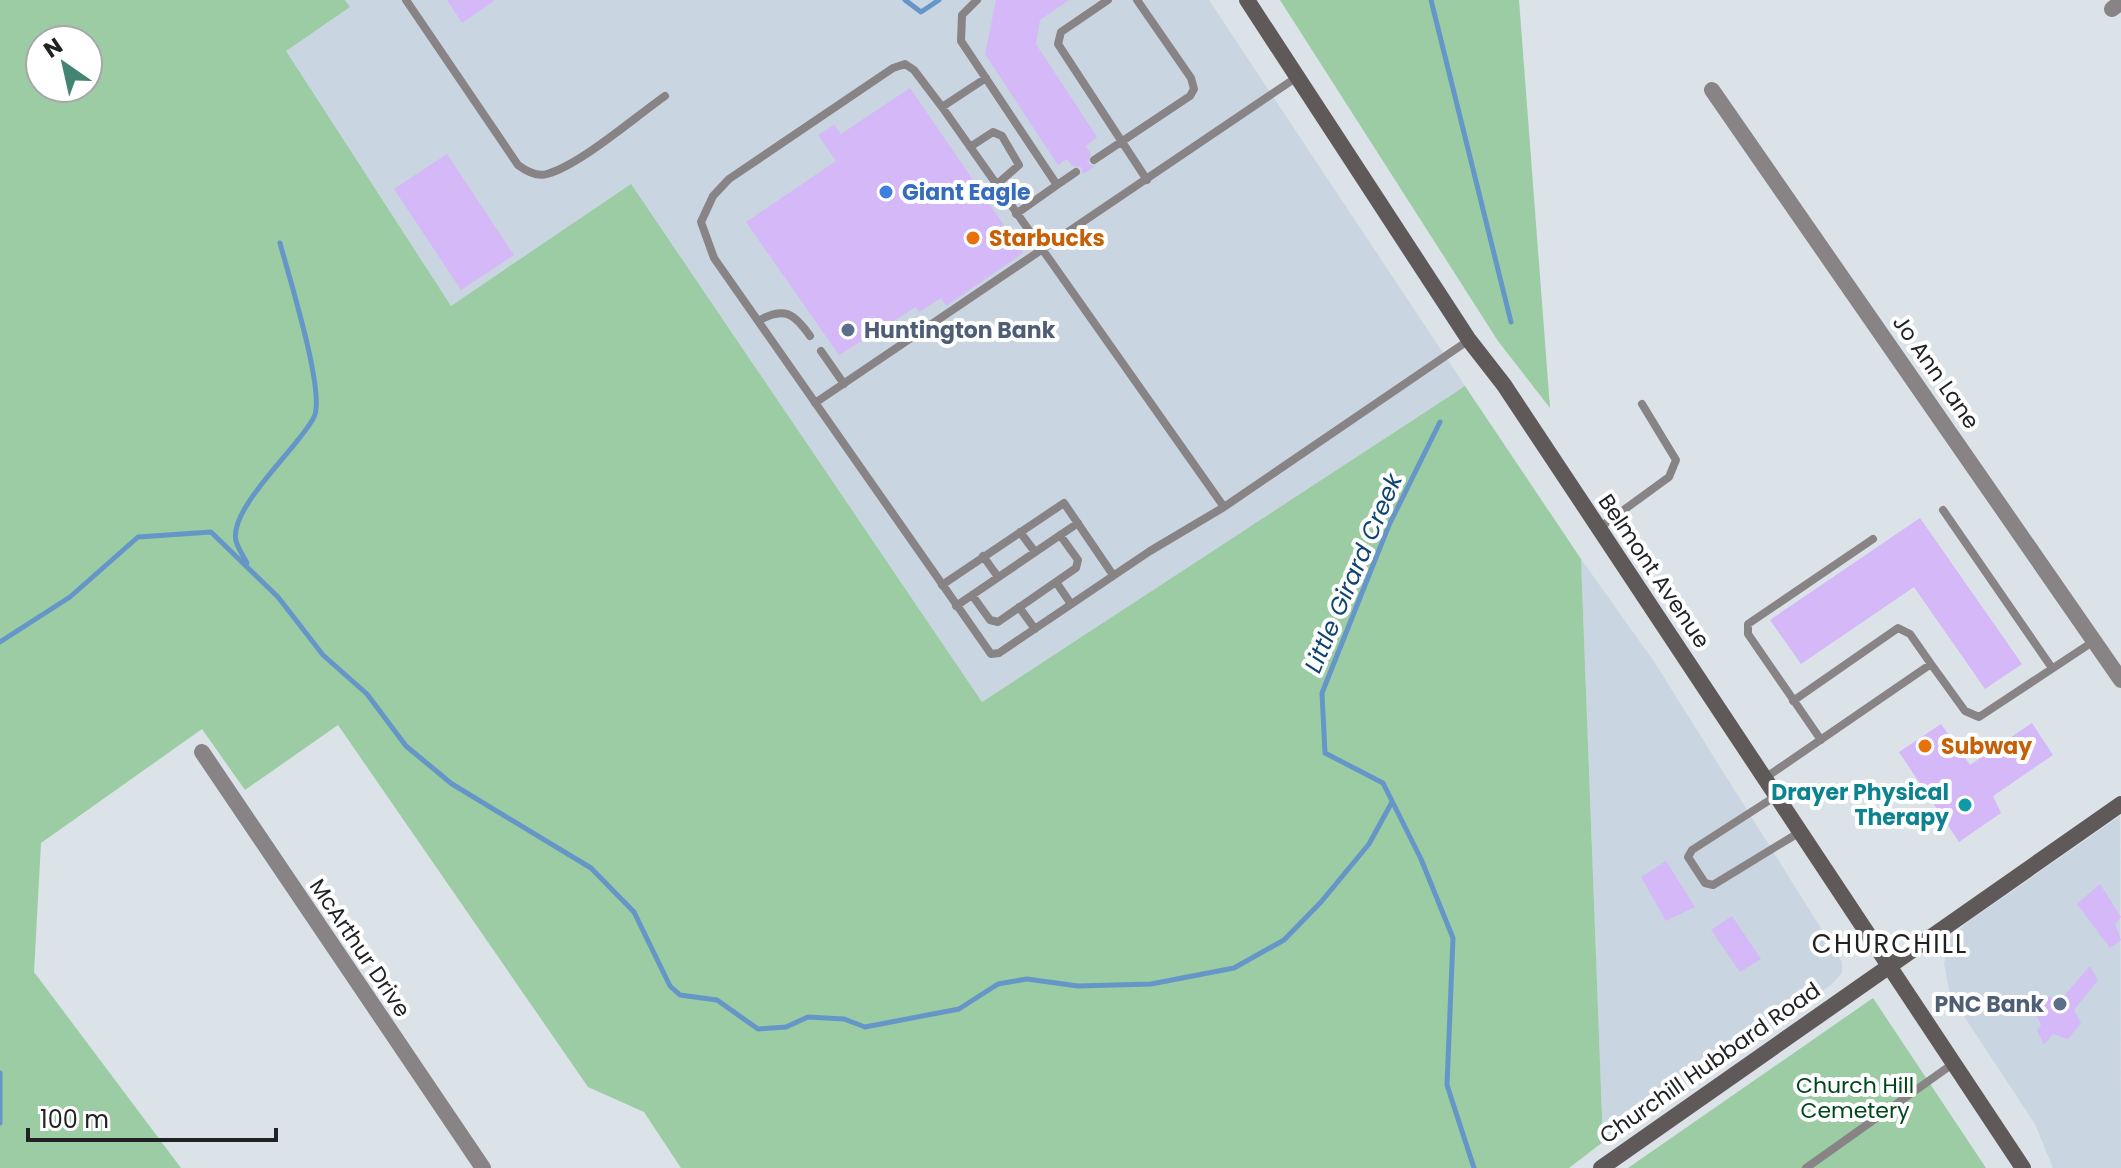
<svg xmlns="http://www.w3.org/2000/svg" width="2121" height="1168" font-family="Poppins,sans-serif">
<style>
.built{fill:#c9d5e0}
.green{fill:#9bcca4;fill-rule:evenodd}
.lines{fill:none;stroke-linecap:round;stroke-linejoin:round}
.stream{stroke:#6696c8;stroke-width:5}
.building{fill:#d5b8f7}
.service{stroke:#888485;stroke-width:8}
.minor{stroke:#888485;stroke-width:16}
.secondary{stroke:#5f595a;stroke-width:16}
.shop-dot{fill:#3f7fe0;stroke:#fff;stroke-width:3}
.food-dot{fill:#e8710a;stroke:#fff;stroke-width:3}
.service-dot{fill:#5c6f8a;stroke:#fff;stroke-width:3}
.culture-dot{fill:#0f9aa8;stroke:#fff;stroke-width:3}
.labels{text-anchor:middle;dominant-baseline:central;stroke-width:8;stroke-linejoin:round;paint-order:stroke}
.shop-label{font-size:22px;font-weight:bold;fill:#366cbe;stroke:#fff;text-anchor:start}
.food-label{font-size:22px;font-weight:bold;fill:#c56008;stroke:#fff;text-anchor:start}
.service-label{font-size:22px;font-weight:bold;fill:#4e5e75;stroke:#fff;text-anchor:start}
.street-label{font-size:22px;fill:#202224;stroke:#fff}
.culture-label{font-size:22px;font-weight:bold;fill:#0d838f;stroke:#fff;text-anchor:end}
.park-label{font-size:22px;fill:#00471c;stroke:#fff}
.water-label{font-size:24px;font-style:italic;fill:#0d4473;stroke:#fff}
.quarter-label{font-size:26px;letter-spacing:2px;fill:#202224;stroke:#fff}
</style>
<rect width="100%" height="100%" fill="#dbe2e8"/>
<path class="built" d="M345 0H1209L1465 386 982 702 631 185 451 306 285 51 349 7Z
M1581 559 1655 663 1842 962V973L1831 985 1603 1142Z
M2120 816 2121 1168H2053L2035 1124 1950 995 1944 963 1950 939 1965 924Z"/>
<path class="green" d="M0 0H345L350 7 286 51 451 306 631 184 982 702 1465 386 1581 559 1603 1142 1569 1168H681L644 1112 588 1087 338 725 245 790 202 729 41 843 34 972 181 1168H0ZM40 40H88V88H40Z
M1280 0H1519L1550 408 1498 341Z
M1873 998 1986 1168H1628Z"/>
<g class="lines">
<path class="stream" d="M905 0 921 12 939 0
M1431 0 1511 322
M1440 422 1389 525 1322 693 1325 753 1383 783 1421 859 1453 938 1447 1085 1474 1168
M247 563C243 556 238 548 236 541 228 508 301 445 314 417 326 393 288 274 280 243
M0 642 70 597 138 537 211 532 278 597 323 655 367 694 406 746 452 784 591 868 634 912 670 986 680 995 717 1000 758 1029 786 1027 808 1017 844 1019 865 1027 959 1009 998 984 1027 979 1078 986 1151 984 1234 968 1284 940 1321 902 1369 844 1392 802
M0 1073V1123"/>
</g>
<path class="building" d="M447 0H495L462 23Z
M996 0H1069L1040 20 1036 44 1097 137 1086 146 1091 154 1088 163 1094 167 1083 174 1081 167 1072 166 1067 159 1058 165 985 54Z
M910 88 1023 253 946 306 941 298 919 312 916 307 839 355 746 222 836 161 818 135 834 125 841 134Z
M447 154 514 255 461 290 394 189Z
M1920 518 2022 664 1985 689 1914 587 1801 664 1770 620Z
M2032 723 2053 755 1993 796 2001 813 1959 842 1899 752 1941 724 1970 765Z
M1666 861 1695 907 1666 921 1641 877Z
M2100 884 2121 917 2115 924 2121 940 2110 948 2077 904Z
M1732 916 1761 959 1740 972 1711 930Z
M2090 966 2098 980 2074 1010 2081 1023 2068 1039 2053 1034 2044 1045 2037 1030 2041 1025 2035 1013 2048 997 2061 999Z"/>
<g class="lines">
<path class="service" d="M406 0 518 165C526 171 536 177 547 174 580 165 635 117 665 96
M977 0 962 15 961 41 1057 185 1016 214
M1108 0 1061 32 1058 44 1147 180
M942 107 986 78
M970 147 993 132 1002 136 1019 165 996 185
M1094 160 1190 96 1194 89 1191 78 1137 0
M1057 185 1076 172
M758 321C784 306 794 313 810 336
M821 351 844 384
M815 403 1297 77
M1224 507 942 107 914 70 905 64 893 68 729 179 713 196 701 222 714 258 991 654 999 653 1150 551 1224 507 1469 340
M1943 510 2052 668
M1599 528 1669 477 1676 460 1642 404
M1020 532 1035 552
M983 556 998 577
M1056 582 1071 604
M942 585 1064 503 1113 575
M972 595 990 620 998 622 1076 568 1078 560 1060 535
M956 606 1078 523
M1019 607 1035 629
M1793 701 1898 628 1910 634 1931 664
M1821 740 1748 634V624L1873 539
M1765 778 1931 664 1965 711 1979 717 2094 641
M1776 796 1692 850 1688 857 1705 883 1713 885 1800 832
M1806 1168 1954 1063"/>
<path class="minor" d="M2112 9 2121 2
M1712 90 2121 680
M202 752 483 1168"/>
<path class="secondary" d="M1247 0 1469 340 1504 385 2023 1168
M1601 1168 2121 804"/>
</g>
<circle class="shop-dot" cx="886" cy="192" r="8"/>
<g class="food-dot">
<circle cx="973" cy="238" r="8"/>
<circle cx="1925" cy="746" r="8"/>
</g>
<g class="service-dot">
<circle cx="848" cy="330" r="8"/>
<circle cx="2060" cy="1004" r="8"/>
</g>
<circle class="culture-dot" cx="1965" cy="805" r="8"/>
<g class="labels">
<g class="shop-label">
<text x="902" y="192">Giant Eagle</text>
</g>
<g class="food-label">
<text x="989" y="238">Starbucks</text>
<text x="1941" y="746">Subway</text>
</g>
<g class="service-label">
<text x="864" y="330">Huntington Bank</text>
<text x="2044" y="1004" text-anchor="end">PNC Bank</text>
</g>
<g class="street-label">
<text transform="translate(1936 372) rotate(55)">Jo Ann Lane</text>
<text transform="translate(1654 571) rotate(56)">Belmont Avenue</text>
<text transform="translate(360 948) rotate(56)">McArthur Drive</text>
<text transform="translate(1710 1063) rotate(-35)">Churchill Hubbard Road</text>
</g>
<g class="culture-label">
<text x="1949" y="792">Drayer Physical<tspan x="1949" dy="25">Therapy</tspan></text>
</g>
<g class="park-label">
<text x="1855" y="1085">Church Hill<tspan x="1855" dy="25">Cemetery</tspan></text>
</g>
<g class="water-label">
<text transform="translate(1353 573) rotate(-67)">Little Girard Creek</text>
</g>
<g class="quarter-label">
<text x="1890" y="944">CHURCHILL</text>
</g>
</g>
<g transform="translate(64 64) rotate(326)"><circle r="38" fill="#ffffff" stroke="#a6a7a7" stroke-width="2"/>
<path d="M0-6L14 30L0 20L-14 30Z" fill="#438473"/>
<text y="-12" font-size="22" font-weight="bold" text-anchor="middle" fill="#202224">N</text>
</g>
<path d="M28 1128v12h248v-12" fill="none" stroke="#202224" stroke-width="4"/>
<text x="40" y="1128" font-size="24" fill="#202224" stroke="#ffffff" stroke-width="6" paint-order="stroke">100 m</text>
</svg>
